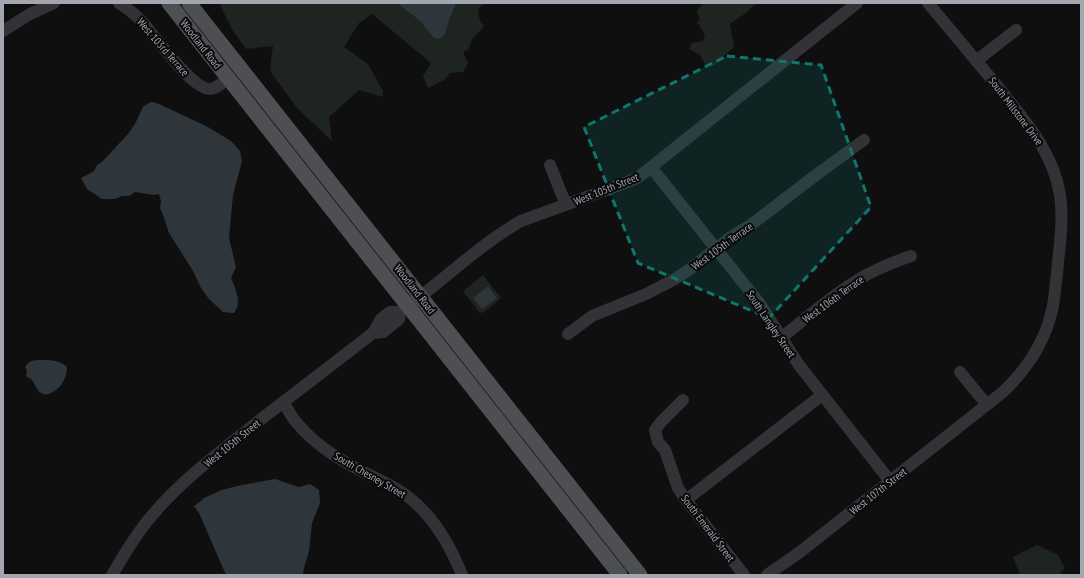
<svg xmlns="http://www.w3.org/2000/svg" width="1084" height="578" font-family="'PT Sans Narrow',sans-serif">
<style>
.green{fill:#1e241f}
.water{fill:#2e363b}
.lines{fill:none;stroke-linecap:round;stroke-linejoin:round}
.minor{stroke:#333337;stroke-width:12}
.major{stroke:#4d4f53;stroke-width:15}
.marked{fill:#0f766e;fill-opacity:0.2;stroke:#0f766e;stroke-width:3;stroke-dasharray:8 5;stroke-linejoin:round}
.labels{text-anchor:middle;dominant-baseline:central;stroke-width:4;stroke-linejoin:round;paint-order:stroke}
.street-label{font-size:11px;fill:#a2a6af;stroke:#0a0a0b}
</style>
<rect width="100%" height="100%" fill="#0f0f10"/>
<path class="green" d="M219 3H397L421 22 433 37 445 34 450 18 455 8V3H485C475 8 478 19 484 26L472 40 468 50 463 52 468 63 463 72 450 73 444 80 428 88 423 76 431 64 425 58 372 14 359 23 344 47 368 64 383 91V97L359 90 329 117 332 141 297 108 270 71 273 46 246 49 233 31Z
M703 3H756L746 13 730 24 734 47 714 65 706 66 700 55 689 49 692 43 703 41 705 35 697 22 700 20 697 11Z
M483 275 501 298 483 313 479 312 463 291Z
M1037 545 1058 555 1065 568 1058 575H1019V572L1013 557Z"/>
<path class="water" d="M397 3H455V7L450 18 445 34 441 38 438 39 433 37 421 22Z
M152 102 159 104 208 127 231 141 240 151 242 161 233 195 229 238 236 267 231 278C236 289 242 303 234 313L223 312 209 299 201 288 193 271 169 233 162 212 160 208 161 201 159 194 153 195 135 192 129 196H122L115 199H102L87 189 81 178 94 171 97 165 102 162 128 134 135 124 143 107 147 104Z
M488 286 497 298 482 309 473 298Z
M45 360C53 360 61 361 67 367 67 371 66 376 64 380 61 387 50 398 41 393 36 390 35 384 32 380 31 379 27 377 26 376L27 370 25 367C29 359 37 360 45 360Z
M275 479 299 487 310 484 319 490 320 503 312 523 309 551 304 568 303 575H226L199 513 194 506 197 504 204 498 222 490 237 486Z"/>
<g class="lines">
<path class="minor" d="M119 3C129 9 137 16 145 25 157 39 192 89 210 89 216 89 223 82 228 78
M3 31 30 14 54 3
M976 61 1016 30
M550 165 566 205
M651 167 760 304 799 365 890 481
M373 333 383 332 399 319 400 312
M568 334 592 316 646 294 675 279 690 269 731 237 752 224 816 175 864 140
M781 338C809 316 837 291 868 274 882 267 896 261 911 256
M960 372 987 405
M683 400 661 422 655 430 658 442 665 450 678 488 686 500 744 575
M283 402C288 409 291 417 297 423 312 441 333 456 354 467 372 477 391 484 407 496 434 516 450 545 462 575
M686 500 822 395
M112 575C125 553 138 531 155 512 185 477 224 449 260 420 298 391 335 362 373 333L381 319 390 312H400C441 283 477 246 521 221L625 183 637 178 645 172 857 3
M767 575 800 552 1003 392C1026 370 1045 342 1052 310 1055 298 1055 286 1057 274 1059 248 1064 221 1060 195 1053 150 1022 117 994 82 972 56 950 29 928 3"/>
<path class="major" d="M169 3 620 575
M189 3 640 575"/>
</g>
<path class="marked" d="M727 56 821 65 871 207 769 318 638 263 584 127Z"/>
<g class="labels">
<g class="street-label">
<text transform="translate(201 44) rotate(52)">Woodland Road</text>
<text transform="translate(163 47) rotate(49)">West 103rd Terrace</text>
<text transform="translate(1016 111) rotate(53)">South Millstone Drive</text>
<text transform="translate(606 189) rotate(-22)">West 105th Street</text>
<text transform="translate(722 246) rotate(-36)">West 105th Terrace</text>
<text transform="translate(415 289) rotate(52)">Woodland Road</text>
<text transform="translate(833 299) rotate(-36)">West 106th Terrace</text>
<text transform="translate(771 324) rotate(56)">South Langley Street</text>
<text transform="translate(232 443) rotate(-39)">West 105th Street</text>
<text transform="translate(370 475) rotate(30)">South Chesney Street</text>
<text transform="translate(878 491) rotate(-38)">West 107th Street</text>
<text transform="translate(708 528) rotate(53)">South Emerald Street</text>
</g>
</g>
<rect width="1084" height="578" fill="none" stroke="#a2a6af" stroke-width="8"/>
</svg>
